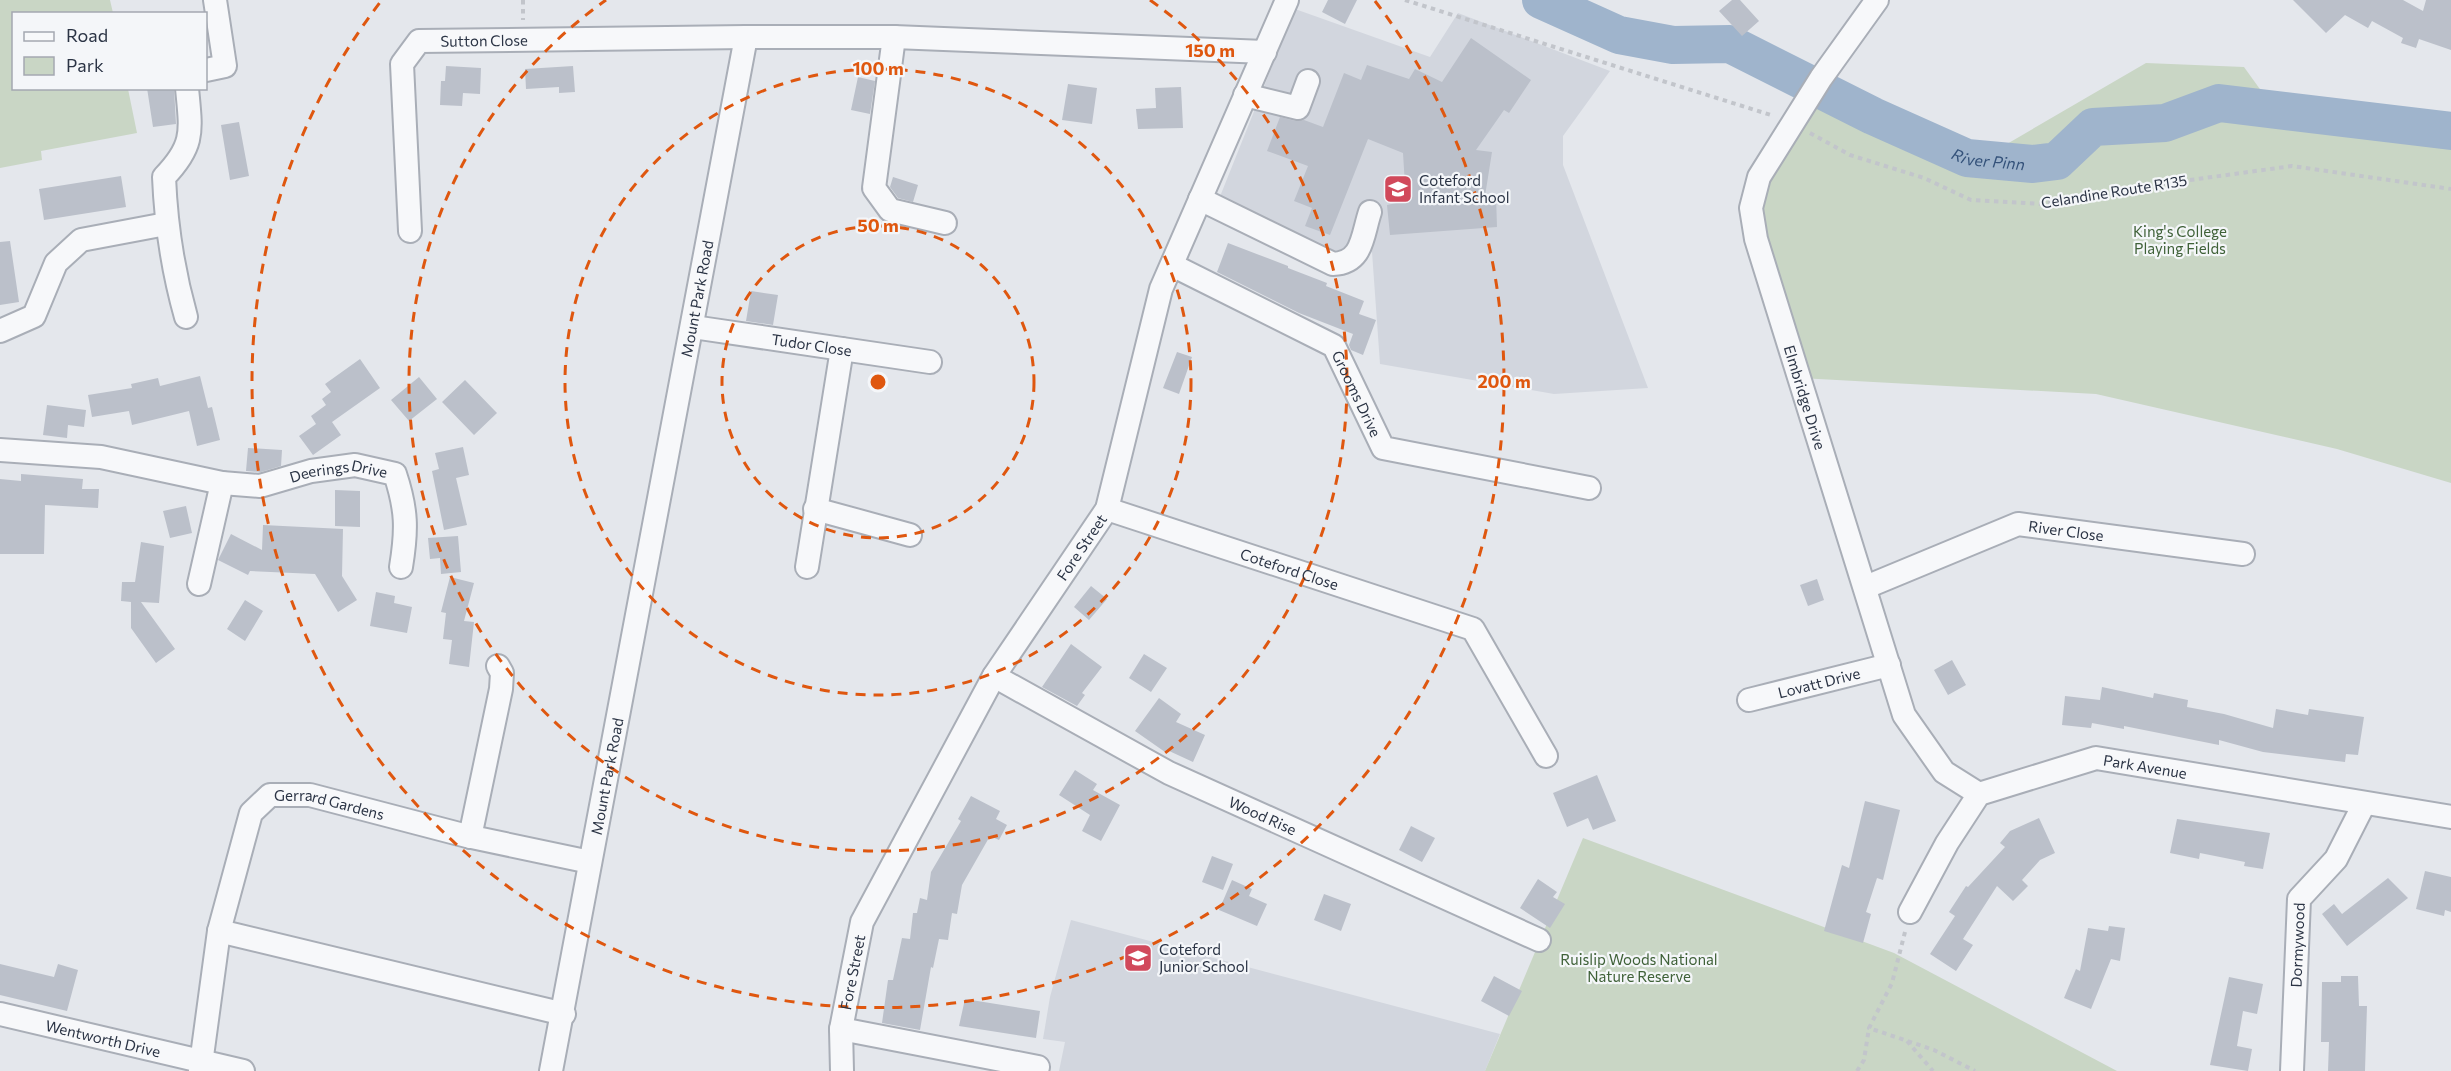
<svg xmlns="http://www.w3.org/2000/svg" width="2451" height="1071" font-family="Commissioner,sans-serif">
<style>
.built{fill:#d2d6de}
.green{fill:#c9d6c5}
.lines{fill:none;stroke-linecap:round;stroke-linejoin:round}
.river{stroke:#9fb4cc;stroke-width:38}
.building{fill:#bbc0ca}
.minor-casing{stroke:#a9aeb7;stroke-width:26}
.path{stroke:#c2c5cb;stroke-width:4;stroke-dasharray:4.5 4.5;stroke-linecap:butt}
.minor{stroke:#f7f8fa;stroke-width:22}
.ring{fill:none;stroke:#df570f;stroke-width:3;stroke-dasharray:10 8}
.labels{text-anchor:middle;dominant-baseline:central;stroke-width:4.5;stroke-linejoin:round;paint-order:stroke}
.street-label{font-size:15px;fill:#2b3445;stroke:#f4f6f9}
.poi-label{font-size:15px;fill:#2b3445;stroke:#f4f6f9;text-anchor:start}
.park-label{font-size:15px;fill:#3f6138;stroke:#f4f6f9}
.water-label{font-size:16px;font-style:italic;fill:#34527a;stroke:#f4f6f9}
.centre{fill:#df570f;stroke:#f4f6f9;stroke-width:3}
.ring-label{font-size:18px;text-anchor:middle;font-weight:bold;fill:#df570f;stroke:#f4f6f9;stroke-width:4.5;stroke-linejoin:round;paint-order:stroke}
</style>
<rect width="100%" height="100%" fill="#e4e7ec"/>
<path class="built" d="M1295 9 1430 57 1458 13 1610 71 1563 136V165L1648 388 1554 394 1380 364 1372 252 1352 268 1213 214Z
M1071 920 1500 1034 1485 1071H1059L1065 1042 1043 1039 1050 997Z"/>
<path class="green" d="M0 0H110L113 13 14 14V88L128 89 137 133 41 151 42 160 0 168Z
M2146 63 2244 67 2262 92 2451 118V483L2337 449 2096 394 1800 378 1754 190 1808 97 1957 173Z
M1583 838 1894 953 2117 1071H1485Z"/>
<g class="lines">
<path class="river" id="s1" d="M1541 0 1619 35 1673 45 1730 44 1873 116 1967 158 2033 164 2057 161 2093 127 2165 123 2219 103 2451 131"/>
</g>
<path class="building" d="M1328 0H1357L1345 24 1322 12Z
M1732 0H1740L1759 21 1742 36 1719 11Z
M2293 0H2403L2423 11 2426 0H2451V50L2419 39 2416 48 2401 43 2403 38 2372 21 2368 28 2345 15 2326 33Z
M1471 38 1531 80 1509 113 1504 110 1476 150 1492 152 1485 196H1496L1497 227 1390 235 1387 205 1406 201 1403 153 1368 139 1330 235 1305 226 1312 208 1294 201 1308 166 1267 151 1280 117 1295 121 1304 120 1323 127 1344 73 1361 80 1367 65 1409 79 1415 69 1442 82Z
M446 66 481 68 480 94 463 93 462 106 440 105 441 81H445Z
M573 66 575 92 559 93V87L526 89 525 69Z
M858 77 875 81 870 114 851 110Z
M1068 84 1097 88 1092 124 1062 120Z
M1181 87 1183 128 1138 129 1136 109 1156 108 1155 88Z
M147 88H174L176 124 153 127Z
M239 122 249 176 230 180 221 125Z
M121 176 126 207 44 220 39 189Z
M893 177 918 185 913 202 898 198 890 187Z
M10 241 19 302 0 305V242Z
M1228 243 1288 266V268L1327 283 1326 286 1364 301 1359 314 1376 320 1363 355 1351 350 1349 345 1353 334 1299 313 1217 272Z
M751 291 778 295 773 325 746 321Z
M1177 352 1192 357 1179 394 1163 388Z
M360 359 380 388 332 422 341 435 313 455 299 436 316 424 311 416 326 405 322 399 331 392 325 384Z
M200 376 208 408 212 407 220 440 197 446 189 411 132 425 129 411 92 417 88 395 132 388 131 384 158 378 160 386Z
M419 377 437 399 409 421 391 400Z
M465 380 497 413 474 435 442 402Z
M47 405 86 410 84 427 68 425 67 438 43 435Z
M463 447 469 475 456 478 467 525 444 530 432 471 439 469 435 453Z
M248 448 282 450 281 466 261 472 246 471Z
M21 474 83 479 82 489H99L98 508 45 505 44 554H0V479L21 481Z
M335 490 360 491V527L335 526Z
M186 506 192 533 170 538 163 511Z
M263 525 343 529 342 576 357 600 338 612 315 574 250 571 248 575 218 560 231 534 262 550Z
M458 536 461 572 441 574 440 558 430 559 428 538Z
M141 542 164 546 159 603 141 602 175 649 156 663 131 628V602L121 601 122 582H135Z
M450 577 474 583 464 621 474 622 469 667 449 664 452 640 443 639 446 613 441 612Z
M1817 579 1824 600 1808 606 1800 585Z
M1091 586 1107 599 1089 620 1074 607Z
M376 592 395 596 394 603 412 607 407 633 370 626Z
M245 600 263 611 245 641 227 629Z
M1071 644 1102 667 1082 693 1085 695 1077 706 1042 687Z
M1144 654 1167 668 1151 692 1129 678Z
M1952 660 1966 685 1948 695 1934 670Z
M2102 687 2153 698 2154 693 2188 700 2187 707 2224 714 2273 728 2276 709 2308 715 2309 709 2364 717 2358 755 2346 754 2345 762 2263 752 2219 740V745L2124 726V729L2092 723 2091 728 2062 725 2065 696 2100 700Z
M1159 698 1181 714 1176 722 1205 735 1193 762 1167 750 1165 752 1135 731Z
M1075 770 1097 784 1093 790 1120 805 1101 841 1082 831 1090 815 1059 795Z
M1597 775 1616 821 1593 830 1588 818 1567 827 1553 793Z
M971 796 1000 811 996 819 1007 825 999 840 990 836 962 885 957 914 952 913 948 940 939 939 933 968 931 967 920 1030 882 1023 888 980H893L902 938 910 939 913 913H917L920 898 927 900 931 872 961 821 958 819Z
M1865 801 1900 810 1883 880 1877 878 1866 912 1871 914 1863 943 1824 931 1842 865 1849 868Z
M2039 818 2055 853 2040 860 2022 880 2028 886 2013 901 1997 886 1963 939 1973 945 1956 971 1930 954 1955 916 1949 912 1966 886 1968 887 2005 847 2000 843 2010 831Z
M2177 819 2270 833 2263 869 2244 866 2245 862 2200 853 2199 859 2170 853Z
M1411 826 1435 838 1422 862 1399 850Z
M1212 856 1233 864 1223 890 1202 882Z
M2425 871 2451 877V912L2445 910 2444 916 2416 909Z
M2388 878 2408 898 2347 946 2322 914 2334 904 2342 914Z
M1538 879 1557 892 1553 897 1565 904 1550 928 1520 908Z
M1232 880 1252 889 1249 896 1267 904 1257 926 1219 910Z
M1324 894 1351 904 1341 931 1314 920Z
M2109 926 2125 928 2120 961 2111 959 2091 1009 2064 998 2076 969 2080 971 2088 928 2108 931Z
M0 964 54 977 58 964 78 970 67 1011 0 995Z
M1494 976 1522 991 1509 1016 1481 1001Z
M2341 976H2358L2359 1006H2367L2365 1071H2328L2329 1042H2321L2322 982H2341Z
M2229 977 2263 984 2257 1014 2243 1011 2237 1046 2252 1049 2248 1071 2210 1065Z
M965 999 1040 1011 1036 1038 959 1026Z"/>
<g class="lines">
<g class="minor-casing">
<g id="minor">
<path id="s2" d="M1877 0 1821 78 1759 177 1751 208 1756 239 1904 715 1944 772 1979 794"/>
<path d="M894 37 874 188 890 210 945 223"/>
<path d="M206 70 225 66 215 0"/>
<path d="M1245 95 1298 108 1308 81"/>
<path d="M1200 199 1333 264C1363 263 1362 236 1370 212"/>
<path id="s3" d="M410 231 402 64 419 41 746 37"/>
<path id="s4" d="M1172 265 1334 346 1383 448 1589 488"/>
<path d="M186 317C173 271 166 225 164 177 195 145 191 131 187 88"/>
<path id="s5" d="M693 327 930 362"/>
<path d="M0 331 34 316 56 263 81 240 166 224"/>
<path id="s6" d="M0 450 101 457 222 483 260 486 311 471 355 465 395 474C407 510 407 530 401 567"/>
<path d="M815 509 910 535"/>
<path id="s7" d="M1107 509 1473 629 1546 756"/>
<path d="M807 567 842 349"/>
<path d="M199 584 222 483"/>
<path id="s8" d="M1866 587 2018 524 2243 554"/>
<path id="s9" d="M994 676 1169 773 1539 940"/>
<path id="s10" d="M1749 700 1889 665"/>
<path d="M470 837 501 689 502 673 498 666"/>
<path id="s11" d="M1910 912 1947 843 1979 794 2096 758 2451 817"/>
<path d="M219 931 564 1014"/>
<path id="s12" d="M0 1014 243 1071"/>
<path d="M841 1029 1038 1067"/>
<path id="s13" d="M200 1071 219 931 251 813 270 795H310L467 836 590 862"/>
<path id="s14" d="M551 1071 746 37H894L1265 52"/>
<path id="s15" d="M842 1071 841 1029 862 922 994 676 1107 509 1161 289 1287 0"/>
<path id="s16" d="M2292 1071 2299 899 2336 859 2364 804"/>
</g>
</g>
<path class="path" d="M523 0V20
M1405 0 1774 116
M1810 133 1850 155 1924 178 1971 200 2042 204 2154 185 2292 166 2451 189
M1905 932 1892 983 1869 1028 1934 1050 1975 1071
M1907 1041 1933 1071
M1857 1071 1864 1060 1869 1028"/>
<use href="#minor" class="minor"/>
</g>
<g class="ring">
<circle cx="878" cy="382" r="156"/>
<circle cx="878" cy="382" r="313"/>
<path d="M1150 0A469 469 0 1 1 606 0"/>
<path d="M1375 1A626 626 0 1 1 381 1"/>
</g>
<defs>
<g id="school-square" transform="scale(1.5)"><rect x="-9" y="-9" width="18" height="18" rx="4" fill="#d1495b" stroke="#f4f6f9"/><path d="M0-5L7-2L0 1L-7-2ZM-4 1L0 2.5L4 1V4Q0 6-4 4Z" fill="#fff"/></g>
</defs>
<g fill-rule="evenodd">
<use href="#school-square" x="1398" y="189"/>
<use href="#school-square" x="1138" y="958"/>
</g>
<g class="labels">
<g class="street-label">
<text stroke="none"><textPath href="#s3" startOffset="261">Sutton Close</textPath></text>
<text transform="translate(2114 191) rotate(-9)">Celandine Route R135</text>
<text stroke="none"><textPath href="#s14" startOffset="786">Mount Park Road</textPath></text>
<text stroke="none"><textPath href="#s5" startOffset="120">Tudor Close</textPath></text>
<text stroke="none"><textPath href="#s4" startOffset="234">Grooms Drive</textPath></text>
<text stroke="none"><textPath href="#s2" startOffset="442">Elmbridge Drive</textPath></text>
<text stroke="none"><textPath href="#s6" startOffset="344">Deerings Drive</textPath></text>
<text stroke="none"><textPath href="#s8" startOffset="213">River Close</textPath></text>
<text stroke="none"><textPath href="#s15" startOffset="586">Fore Street</textPath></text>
<text stroke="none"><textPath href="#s7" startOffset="192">Coteford Close</textPath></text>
<text stroke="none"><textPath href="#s10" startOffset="72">Lovatt Drive</textPath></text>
<text stroke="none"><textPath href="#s11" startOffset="309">Park Avenue</textPath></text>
<text stroke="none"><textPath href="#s14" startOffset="300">Mount Park Road</textPath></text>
<text stroke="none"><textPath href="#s13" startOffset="350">Gerrard Gardens</textPath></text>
<text stroke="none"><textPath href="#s9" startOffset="303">Wood Rise</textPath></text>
<text stroke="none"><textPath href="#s16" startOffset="126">Dormywood</textPath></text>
<text stroke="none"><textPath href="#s15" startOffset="100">Fore Street</textPath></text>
<text stroke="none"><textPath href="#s12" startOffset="106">Wentworth Drive</textPath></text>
</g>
<g class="poi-label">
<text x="1419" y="180">Coteford<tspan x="1419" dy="17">Infant School</tspan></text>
<text x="1159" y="949">Coteford<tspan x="1159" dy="17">Junior School</tspan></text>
</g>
<g class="park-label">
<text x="2180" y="231">King's College<tspan x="2180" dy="17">Playing Fields</tspan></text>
<text x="1639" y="959">Ruislip Woods National<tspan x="1639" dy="17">Nature Reserve</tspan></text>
</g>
<g class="water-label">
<text stroke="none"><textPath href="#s1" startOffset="482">River Pinn</textPath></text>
</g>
</g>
<circle cx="878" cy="382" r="9" class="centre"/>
<g class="ring-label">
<text x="1210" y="57">150 m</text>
<text x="878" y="75">100 m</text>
<text x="878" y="232">50 m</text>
<text x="1504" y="388">200 m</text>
</g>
<rect x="12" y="12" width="195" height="78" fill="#f4f6f9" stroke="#a4a8b1" stroke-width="1.5"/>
<rect x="24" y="32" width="30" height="9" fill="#f7f8fa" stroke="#a4a8b1" stroke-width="1.5"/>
<text x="66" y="42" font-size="18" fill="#2b3445">Road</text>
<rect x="24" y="57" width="30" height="18" fill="#c9d6c5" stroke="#a4a8b1" stroke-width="1.5"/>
<text x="66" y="72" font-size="18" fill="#2b3445">Park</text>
</svg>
